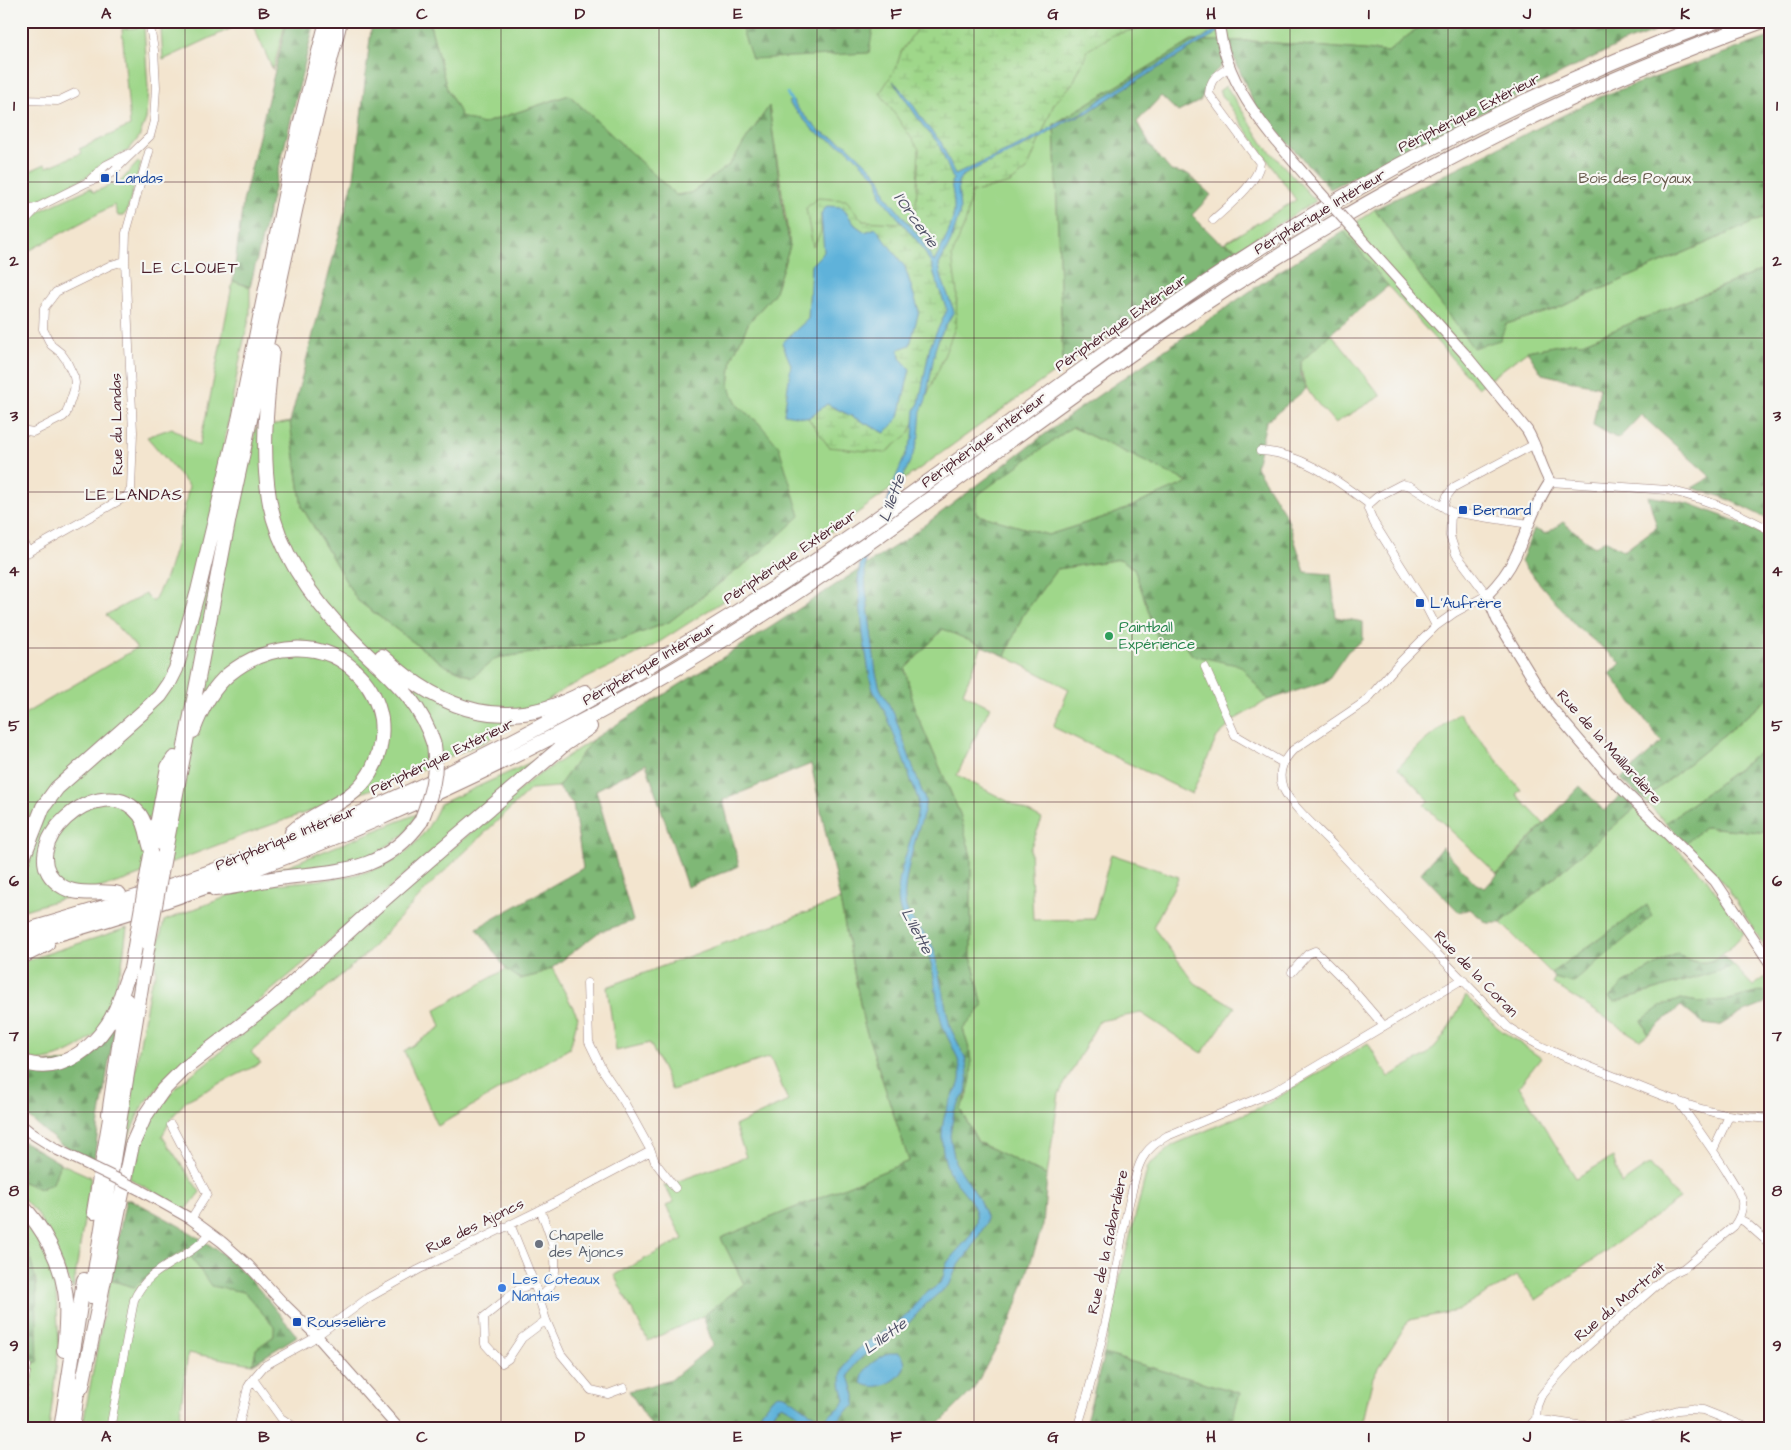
<svg xmlns="http://www.w3.org/2000/svg" width="1791" height="1450" font-family="'Architects Daughter',sans-serif">
<style>
.green{fill:#9fd78a;stroke:#747b5a}
.forest{fill:url(#forest-firs);stroke:#646c50;fill-rule:evenodd}
.wetland{fill:url(#wetland-marsh);stroke:#747b5a}
.water{fill:#5fb2da;stroke:#546882}
.lines{fill:none;stroke-linecap:round;stroke-linejoin:round}
.stream{stroke:#5fb2da;stroke-width:2.5}
.street-casing{stroke:#9e827d;stroke-width:9}
.secondary-casing{stroke:#9e827d;stroke-width:12}
.highway-casing{stroke:#9e827d;stroke-width:16}
.street{stroke:#fff;stroke-width:8}
.secondary{stroke:#fff;stroke-width:10}
.highway{stroke:#fff;stroke-width:14}
.secondary-bridge-casing{stroke:#9e827d;stroke-width:12;stroke-linecap:butt}
.highway-bridge-casing{stroke:#9e827d;stroke-width:16;stroke-linecap:butt}
.secondary-bridge{stroke:#fff;stroke-width:10}
.highway-bridge{stroke:#fff;stroke-width:14}
.grid{fill:none;stroke:#4a1f2b;stroke-width:1;stroke-opacity:0.55}
.transit-dot{fill:#1a4fb4;stroke:#f6f6f2;stroke-width:2}
.leisure-dot{fill:#2e9e5b;stroke:#f6f6f2;stroke-width:2}
.worship-dot{fill:#6b7280;stroke:#f6f6f2;stroke-width:2}
.shop-dot{fill:#3f7fe0;stroke:#f6f6f2;stroke-width:2}
.labels{text-anchor:middle;dominant-baseline:central;stroke-width:4.5;stroke-linejoin:round;paint-order:stroke}
.street-label{font-size:15px;fill:#4a1f2b;stroke:#f6f6f2}
.transit-label{font-size:15px;fill:#164399;stroke:#f6f6f2;text-anchor:start}
.park-label{font-size:15px;fill:#645648;stroke:#f6f6f2}
.leisure-label{font-size:15px;fill:#27864d;stroke:#f6f6f2;text-anchor:start}
.worship-label{font-size:15px;fill:#5b616d;stroke:#f6f6f2;text-anchor:start}
.shop-label{font-size:15px;fill:#366cbe;stroke:#f6f6f2;text-anchor:start}
.water-label{font-size:16px;font-style:italic;fill:#515268;stroke:#f6f6f2}
.neighbourhood-label{font-size:16px;letter-spacing:1px;fill:#4a1f2b;stroke:#f6f6f2}
.neatline{fill:none;stroke:#4a1f2b;stroke-width:2}
.grid-label{font-size:16px;text-anchor:middle;font-weight:bold;fill:#4a1f2b}
</style>
<defs>
<pattern id="forest-firs" width="22" height="20" patternUnits="userSpaceOnUse" patternTransform="scale(1.25)"><rect width="22" height="20" fill="#7fb876"/><path d="M5 1l3.5 6h-7zM16 11l3.5 6h-7z" fill="#6a9561"/></pattern>
<pattern id="wetland-marsh" width="20" height="14" patternUnits="userSpaceOnUse" patternTransform="scale(1.25)"><rect width="20" height="14" fill="#9fd78a"/><path d="M1 5h8M5 5V1M11 12h8M15 12V8" fill="none" stroke="#8ab877"/></pattern>
</defs>
<rect width="100%" height="100%" fill="#f6f6f2"/>
<filter id="ink" filterUnits="userSpaceOnUse"><feTurbulence type="fractalNoise" baseFrequency=".02" numOctaves="2"/><feDisplacementMap in="SourceGraphic" scale="10" xChannelSelector="R" yChannelSelector="G"/><feConvolveMatrix kernelMatrix="1 2 1 2 8 2 1 2 1" color-interpolation-filters="sRGB"/></filter>
<filter id="wash" filterUnits="userSpaceOnUse"><feTurbulence type="fractalNoise" baseFrequency=".0096" numOctaves="4" result="noise"/><feDisplacementMap in="SourceGraphic" scale="20" xChannelSelector="R" yChannelSelector="G"/><feGaussianBlur stdDeviation="1.12" result="paint"/><feColorMatrix in="noise" values="0 0 0 0 0 0 0 0 0 0 0 0 0 0 0 0 0 1.4 0 .05"/><feComposite in="paint" operator="in"/></filter>
<g filter="url(#wash)">
<rect width="100%" height="100%" fill="#f3e5cf"/>
<path class="green" d="M175 21H247L163 60 161 29Z
M251 21H286L273 70Z
M429 21H1426L1388 52 1251 41H1192L1054 124 1063 366 835 529 653 646 564 689 486 741 400 779 254 831 126 880 21 911V716L137 648 106 615 145 594 153 602 167 575 177 542 189 486 147 437 172 428 199 446 209 403 233 281 250 287V315L241 353 218 476 251 464 255 429 290 422 302 507 357 600 444 665 472 677 496 658 622 640 669 622 763 550 759 423 738 406 729 386 732 358 749 322 774 294 790 246 769 107 729 165 691 193 676 195 569 95 482 124 461 117 447 89Z
M144 27 148 88 146 119 139 137 129 150 99 166 88 176 33 204 21 206V175L45 164 47 167 82 153 79 149 130 126 122 29Z
M1226 86 1265 146 1316 201 1238 249 1224 243 1296 200 1219 91Z
M138 162 141 163 127 211 123 216H118L114 205 21 255V228L42 210 90 188 94 192 121 181Z
M1375 209 1424 281 1506 324 1556 309 1770 215V267L1582 343 1575 342 1527 351 1478 388 1388 286 1344 231Z
M1331 333 1381 396 1335 423C1318 403 1301 391 1301 362Z
M1072 427 1189 482 1114 514 1048 535 975 514 976 495Z
M1121 559 1134 568 1158 638 1183 641 1192 655 1241 665 1268 700 1237 718 1217 737 1192 794 1053 727 1069 689 1005 656 1023 615 1057 569Z
M943 629 982 646 963 693 990 707 957 775 1042 819 1030 849 1033 920 1094 919 1111 854 1179 877 1153 927 1195 983 1235 1007 1202 1053 1141 1013 1099 1021 1059 1094 1047 1176 978 1142 960 1109 968 1095 970 1052 963 1029 983 1006 971 956V856L960 814 915 710 905 669Z
M1770 697V745L1666 823 1644 800Z
M1459 713 1521 790 1516 794 1544 824 1497 874 1424 805 1429 800 1398 768 1422 743Z
M592 740 558 787 531 789 434 881 366 954 251 1052 261 1063 187 1100 173 1116 162 1136 200 1192 186 1210 129 1178 135 1158 151 1120 177 1086 264 1017 399 895 531 780Z
M536 760 305 962 228 1027 172 1071 141 1108 127 1140 119 1170 118 1169 150 986 156 973 155 959 164 921C183 913 202 906 221 899 229 895 238 891 246 889 323 873 402 894 440 804Z
M1636 807 1706 878 1744 933C1723 956 1708 974 1677 953L1623 984 1609 998 1615 1002 1734 966 1753 986 1770 974V998L1763 991 1729 1000 1699 1002 1680 999 1642 1020 1648 1034 1640 1040 1552 983 1555 978 1573 983 1647 905 1551 973 1501 923Z
M417 814 405 834 368 859 274 875 272 872Z
M1704 827 1770 833V955L1727 887 1686 843Z
M840 900 864 1024 909 1161 721 1238 744 1284 703 1316 648 1341 614 1275 683 1239 666 1206 674 1202 664 1186 746 1157 735 1126 788 1101 770 1057 672 1090 650 1043 616 1051 607 987Z
M127 928 122 965 116 982 119 984C113 999 108 1017 98 1031 87 1045 51 1064 32 1060 29 1059 25 1057 21 1055V962Z
M552 968 578 1017 570 1048 438 1126 404 1051 441 1027 435 1010 506 969 520 979 536 975Z
M1466 996 1498 1028 1541 1058 1519 1086 1576 1178 1613 1157 1621 1184 1650 1164 1679 1199 1536 1300 1517 1276 1457 1311 1409 1320 1373 1377 1363 1421 1359 1429H1229L1240 1393 1104 1354 1122 1268 1148 1166 1173 1145 1265 1105 1368 1043 1388 1077 1428 1054 1444 1036Z
M60 1163 91 1177 73 1290 38 1214 21 1197V1181L40 1189 53 1183Z
M21 1220 34 1232 55 1278 59 1343 49 1429H21V1364L37 1362Z
M185 1248 211 1285 244 1292 275 1326 274 1336 256 1349 253 1364 188 1353 178 1429H82L110 1280 134 1287Z"/>
<path class="forest" d="M287 21H315L250 287 233 281 243 202Z
M372 21H429L447 89 462 117 482 124 569 95 676 195 691 193 729 165 769 106 784 216 790 246 774 294 749 322 732 358 729 386 738 406 759 423 779 447 800 516 763 550 669 622 622 640 496 658 473 677 444 665 357 600 302 507 290 422 354 178Z
M739 21H874L869 53 752 59Z
M1426 21H1686L1620 44 1330 189 1255 107 1233 55 1213 74 1200 101 1178 112 1161 96 1137 122 1151 147 1171 171 1188 174 1211 195 1192 215 1217 240 1238 249 1197 278 1063 366 1054 124 1192 41H1251L1388 52Z
M1770 37V215L1556 309 1506 324 1500 340 1473 348 1424 281 1375 209 1602 96Z
M1344 231 1388 286 1331 333 1301 362V376L1306 389 1266 422 1256 467 1287 517 1305 572 1331 574 1336 617 1363 622V640L1348 651 1327 681 1268 700 1241 666 1192 655 1183 641 1158 639 1134 568 1120 559 1057 569 1023 615 1005 656 943 629 905 669 915 710 960 814 971 856V956L983 1006 963 1029C974 1062 976 1079 960 1109L978 1142 1047 1176 1043 1225 1011 1321 973 1390 934 1429H647L651 1425 629 1391 671 1380 713 1345 703 1316 744 1284 721 1238 909 1161 864 1024 840 900 811 764 723 800 739 866 687 887 646 764 596 790 633 921 599 932 552 968 536 975 520 979 506 969 477 928 583 868 573 804 558 787 592 740 771 627 906 539 1073 413 1278 272ZM1072 427 1188 482 1114 514 1048 535 976 514V496Z
M1770 267V520L1723 497 1692 488 1711 477 1641 415 1618 439 1593 425 1600 387 1542 374 1527 351 1575 342 1582 343Z
M1648 496 1688 503 1733 520 1770 538V697L1644 800 1621 779 1662 742 1610 674 1621 663 1576 626 1521 562 1534 529 1546 534 1563 522 1594 547 1605 540 1624 551 1657 527Z
M1770 745V833L1705 827 1686 843 1666 823Z
M1580 786 1604 811 1622 794 1636 807 1501 923H1487L1470 909 1459 912 1421 873 1442 847 1474 882 1485 888Z
M1647 905 1652 916 1573 983 1555 978 1551 973Z
M1677 953C1694 965 1705 965 1724 956L1734 966 1615 1002 1609 998 1623 984Z
M1763 991 1770 998V1002L1737 1015 1719 1026 1703 1024 1681 1006 1648 1034 1642 1020 1661 1006 1681 999 1699 1002 1729 1000Z
M115 1026 99 1121 94 1161 60 1144 21 1111V1065L76 1061Z
M21 1140 60 1163 53 1183 40 1189 21 1181Z
M126 1199 134 1201C174 1223 219 1245 251 1280 267 1298 282 1318 297 1336L253 1364 256 1349 274 1336V1326L244 1292 211 1286 185 1248 134 1287 110 1280Z
M21 1227 23 1229 36 1281 38 1362 21 1364Z
M1104 1354 1240 1393 1229 1429H1084Z"/>
<path class="wetland" d="M926 21H1150L1147 26 1113 35 1088 50 1073 83 1054 104 1027 170 1010 183 971 193 966 221 952 256 957 293 956 325 941 364 909 434 885 453 829 447 808 418 827 404 885 433 900 358 899 349 876 228 865 232 855 225 842 207 821 213V232L813 247 806 208 818 198 846 200 863 221 915 224 919 149 880 93 896 68 901 52 918 27Z"/>
<path class="water" d="M1231 21H1237L1122 90 1087 113 1067 121 1041 138 971 171 961 177 958 182 960 210 959 216 951 241 939 265 942 279 954 311 939 338 935 350 926 400 921 411 919 436 915 450 897 491 888 530 867 550 865 569 866 589 876 673 880 688 894 714 925 800C926 811 921 820 918 830 913 850 901 888 906 907 911 924 928 933 934 949L950 1027 965 1057 968 1074 966 1092 954 1111 950 1136 955 1162 978 1197 986 1216V1223L972 1248 956 1269 950 1284 926 1304 906 1326 861 1358 854 1366 849 1376 855 1395V1404L827 1429H819L813 1426 795 1412 782 1405 777 1408 760 1429H749L772 1398 778 1394 785 1395 809 1412 824 1419 842 1406 845 1400C844 1394 841 1388 841 1381 840 1349 890 1332 910 1312 915 1307 917 1301 921 1297 928 1291 938 1287 942 1280 945 1273 944 1265 950 1259 959 1247 972 1238 976 1223 980 1201 953 1185 947 1167 940 1148 940 1122 949 1104 955 1090 962 1087 960 1069 958 1052 947 1040 942 1024 935 999 936 970 925 946 918 932 901 923 899 906 893 868 919 835 918 799L887 716 873 690 870 679 863 635 858 580 864 530 869 526 883 524 887 502 893 484 913 437 915 410 919 403 930 346 947 310 936 281 932 266 922 247 881 197 878 179 847 149 815 132 788 102 793 101 799 110 818 130 847 145 874 171 881 180 886 196 921 239 934 262C942 247 955 223 954 206 954 198 952 190 951 182L953 179 938 143 923 126 893 81 910 100 926 125 941 142 955 175 1031 140 1062 121 1083 113 1101 99Z
M827 206 842 207 855 225 865 232 876 228 905 267 919 311 910 345 899 349 900 358 910 369 899 417 885 433 827 404 808 418 784 414 791 365 782 343 808 319 811 265 824 252 821 214Z
M889 1353H899C919 1370 881 1396 862 1383 860 1367 878 1359 889 1353Z"/>
<g class="lines">
<path class="stream" d="M787 93 793 104"/>
</g>
</g>
<g filter="url(#ink)">
<g class="lines">
<g class="street-casing">
<path id="street" d="M21 100 58 101 75 93
M91 179 106 165 128 154
M21 212 38 207 86 183 112 173 150 136 154 121 156 87 154 50 149 21
M1213 220C1228 206 1258 183 1260 163L1209 94C1210 78 1217 75 1230 67
M21 225 38 207
M21 430 33 432 63 417 66 414 74 390 75 383 74 377 66 360 61 353 51 345 43 329 44 308 56 292 111 265 125 261
M1260 451C1302 453 1336 480 1369 504
M1550 482 1668 490C1704 498 1737 512 1770 530
M1369 504 1377 497 1402 484 1410 486 1451 512 1529 524
M1369 504 1368 509 1374 523 1423 601 1436 626
M1443 507 1447 496 1454 487 1535 444
M1451 512 1450 536 1456 554 1487 595 1454 613 1436 626 1398 664 1366 701 1293 750C1283 760 1277 773 1283 788 1291 806 1319 830 1333 845 1390 907 1450 966 1508 1027 1542 1050 1578 1062 1616 1077 1646 1089 1677 1103 1709 1111 1729 1117 1749 1117 1770 1119
M21 540 29 552
M21 556 127 496 131 489 133 432 125 261 126 233 149 152
M1205 667 1235 735 1283 763
M1292 972 1308 954 1315 951 1348 984 1384 1026
M587 983 589 1042 602 1069 624 1102 651 1151 655 1162 675 1188
M171 1125 207 1194 191 1219
M1713 1150 1729 1116
M1739 1219 1745 1222 1770 1244
M510 1224 534 1283 546 1320 561 1354 591 1390 608 1394 624 1388
M534 1283 519 1289 484 1317 485 1344 502 1363 508 1359 522 1338 546 1320
M538 1298C569 1280 551 1235 540 1210
M253 1379 281 1418 293 1426
M21 1405 27 1366
M1536 1419 1537 1406 1541 1396 1552 1382 1575 1357 1667 1276 1684 1268 1734 1226C1739 1219 1743 1210 1742 1201 1740 1192 1733 1182 1728 1174 1712 1148 1695 1125 1677 1100
M110 1429 134 1300C148 1265 189 1261 210 1233
M238 1429 248 1387 253 1379 264 1366 311 1340 368 1298 418 1270 540 1210 651 1151
M1077 1429C1093 1380 1105 1331 1114 1281 1119 1252 1124 1223 1131 1195 1134 1183 1136 1170 1142 1159 1148 1148 1157 1142 1167 1136L1273 1092 1463 979
M1527 1429 1536 1419 1605 1429
M1606 1429 1626 1425 1678 1410 1690 1409 1703 1410 1751 1429"/>
</g>
<g class="secondary-casing">
<path id="secondary" d="M1219 21C1223 85 1271 135 1310 181
M1358 235 1464 353 1527 430C1537 446 1540 465 1550 482 1534 505 1527 532 1515 557 1508 572 1498 584 1487 595L1497 620 1549 705 1614 781 1715 881 1770 963
M21 1125 31 1133 58 1150
M138 1189 191 1219 222 1242 248 1265 282 1302 317 1336 399 1429"/>
</g>
<g class="highway-casing">
<path id="highway" d="M272 351C267 400 261 449 269 498 278 554 315 603 354 642 388 676 419 697 434 745
M382 656C444 713 508 734 585 692
M193 731C201 709 211 689 229 674 267 643 324 637 359 675 371 687 378 702 381 719 383 738 380 756 370 773 350 806 317 808 292 832
M21 818 31 838
M153 846 168 767 174 758
M165 851 229 517 310 141 340 21
M21 863 43 807 57 788 144 711 160 696 169 683 176 669 198 591 239 420 287 186 300 125 327 21
M215 889C234 888 253 882 272 879 333 870 381 877 421 821
M119 894C100 889 78 898 60 885 9 849 101 765 140 815 148 826 147 839 152 851
M21 932C134 900 244 863 352 817 495 756 631 680 762 596 926 491 1076 367 1239 261 1388 164 1549 83 1716 21
M21 944C143 912 262 869 378 819 500 766 619 706 731 635 892 534 1039 414 1196 309 1374 191 1562 92 1763 21
M21 957 47 944
M21 1061C61 1078 101 1044 116 1009 122 996 124 982 131 969
M109 1114 126 1000
M21 1205C44 1228 60 1260 65 1291 68 1310 66 1331 64 1350
M94 1212 112 1107
M91 1296 148 944
M77 1393 82 1386 132 1145 145 1116 153 1104 163 1090 184 1069 274 1000 373 909 443 848 565 744 590 727
M61 1429 84 1280
M72 1429 78 1384"/>
</g>
<use href="#street" class="street"/>
<use href="#secondary" class="secondary"/>
<use href="#highway" class="highway"/>
<g class="secondary-bridge-casing">
<path id="secondary-bridge" d="M1310 181 1358 235
M58 1150 138 1189"/>
</g>
<g class="highway-bridge-casing">
<path id="highway-bridge" d="M421 821C431 796 438 772 434 745
M148 944 165 851
M131 969 151 855"/>
</g>
<use href="#secondary-bridge" class="secondary-bridge"/>
<use href="#highway-bridge" class="highway-bridge"/>
</g>
</g>
<path class="grid" d="M185 21V1429M343 21V1429M501 21V1429M659 21V1429M817 21V1429M974 21V1429M1132 21V1429M1290 21V1429M1448 21V1429M1606 21V1429M21 182H1770M21 338H1770M21 492H1770M21 648H1770M21 802H1770M21 958H1770M21 1112H1770M21 1268H1770"/>
<g class="transit-dot">
<rect x="100" y="173" width="10" height="10" rx="2.5"/>
<rect x="1458" y="505" width="10" height="10" rx="2.5"/>
<rect x="1415" y="598" width="10" height="10" rx="2.5"/>
<rect x="292" y="1317" width="10" height="10" rx="2.5"/>
</g>
<circle class="leisure-dot" cx="1109" cy="636" r="5"/>
<circle class="worship-dot" cx="539" cy="1244" r="5"/>
<circle class="shop-dot" cx="502" cy="1288" r="5"/>
<g class="labels">
<g class="street-label">
<text transform="translate(1469 113) rotate(-27)">Périphérique Extérieur</text>
<text transform="translate(1320 212) rotate(-31)">Périphérique Intérieur</text>
<text transform="translate(1121 323) rotate(-35)">Périphérique Extérieur</text>
<text transform="translate(117 424) rotate(-91)">Rue du Landas</text>
<text transform="translate(984 440) rotate(-36)">Périphérique Intérieur</text>
<text transform="translate(790 557) rotate(-34)">Périphérique Extérieur</text>
<text transform="translate(649 664) rotate(-30)">Périphérique Intérieur</text>
<text transform="translate(1609 747) rotate(48)">Rue de la Maillardière</text>
<text transform="translate(442 757) rotate(-26)">Périphérique Extérieur</text>
<text transform="translate(286 838) rotate(-22)">Périphérique Intérieur</text>
<text transform="translate(1476 974) rotate(46)">Rue de la Coran</text>
<text transform="translate(475 1226) rotate(-26)">Rue des Ajoncs</text>
<text transform="translate(1108 1242) rotate(-78)">Rue de la Gabardière</text>
<text transform="translate(1620 1302) rotate(-40)">Rue du Mortrait</text>
</g>
<g class="transit-label">
<text x="115" y="178">Landas</text>
<text x="1473" y="510">Bernard</text>
<text x="1430" y="603">L'Aufrère</text>
<text x="307" y="1322">Rousselière</text>
</g>
<g class="park-label">
<text x="1635" y="178">Bois des Poyaux</text>
</g>
<g class="leisure-label">
<text x="1119" y="627">Paintball<tspan x="1119" dy="17">Expérience</tspan></text>
</g>
<g class="worship-label">
<text x="549" y="1235">Chapelle<tspan x="549" dy="17">des Ajoncs</tspan></text>
</g>
<g class="shop-label">
<text x="512" y="1279">Les Coteaux<tspan x="512" dy="17">Nantais</tspan></text>
</g>
<g class="water-label">
<text transform="translate(916 220) rotate(54)">l'Orcerie</text>
<text transform="translate(892 498) rotate(-70)">L'Ilette</text>
<text transform="translate(917 931) rotate(62)">L'Ilette</text>
<text transform="translate(885 1336) rotate(-36)">L'Ilette</text>
</g>
<g class="neighbourhood-label">
<text x="190" y="268">LE CLOUET</text>
<text x="134" y="495">LE LANDAS</text>
</g>
</g>
<rect width="1791" height="1450" fill="none" stroke="#f6f6f2" stroke-width="55"/>
<rect x="28" y="28" width="1736" height="1394" class="neatline"/>
<g class="grid-label">
<text x="106" y="19">A</text>
<text x="264" y="19">B</text>
<text x="422" y="19">C</text>
<text x="580" y="19">D</text>
<text x="738" y="19">E</text>
<text x="896" y="19">F</text>
<text x="1053" y="19">G</text>
<text x="1211" y="19">H</text>
<text x="1369" y="19">I</text>
<text x="1527" y="19">J</text>
<text x="1685" y="19">K</text>
<text x="14" y="111">1</text>
<text x="1777" y="111">1</text>
<text x="14" y="266">2</text>
<text x="1777" y="266">2</text>
<text x="14" y="421">3</text>
<text x="1777" y="421">3</text>
<text x="14" y="576">4</text>
<text x="1777" y="576">4</text>
<text x="14" y="731">5</text>
<text x="1777" y="731">5</text>
<text x="14" y="886">6</text>
<text x="1777" y="886">6</text>
<text x="14" y="1041">7</text>
<text x="1777" y="1041">7</text>
<text x="14" y="1196">8</text>
<text x="1777" y="1196">8</text>
<text x="14" y="1351">9</text>
<text x="1777" y="1351">9</text>
<text x="106" y="1442">A</text>
<text x="264" y="1442">B</text>
<text x="422" y="1442">C</text>
<text x="580" y="1442">D</text>
<text x="738" y="1442">E</text>
<text x="896" y="1442">F</text>
<text x="1053" y="1442">G</text>
<text x="1211" y="1442">H</text>
<text x="1369" y="1442">I</text>
<text x="1527" y="1442">J</text>
<text x="1685" y="1442">K</text>
</g>
</svg>
